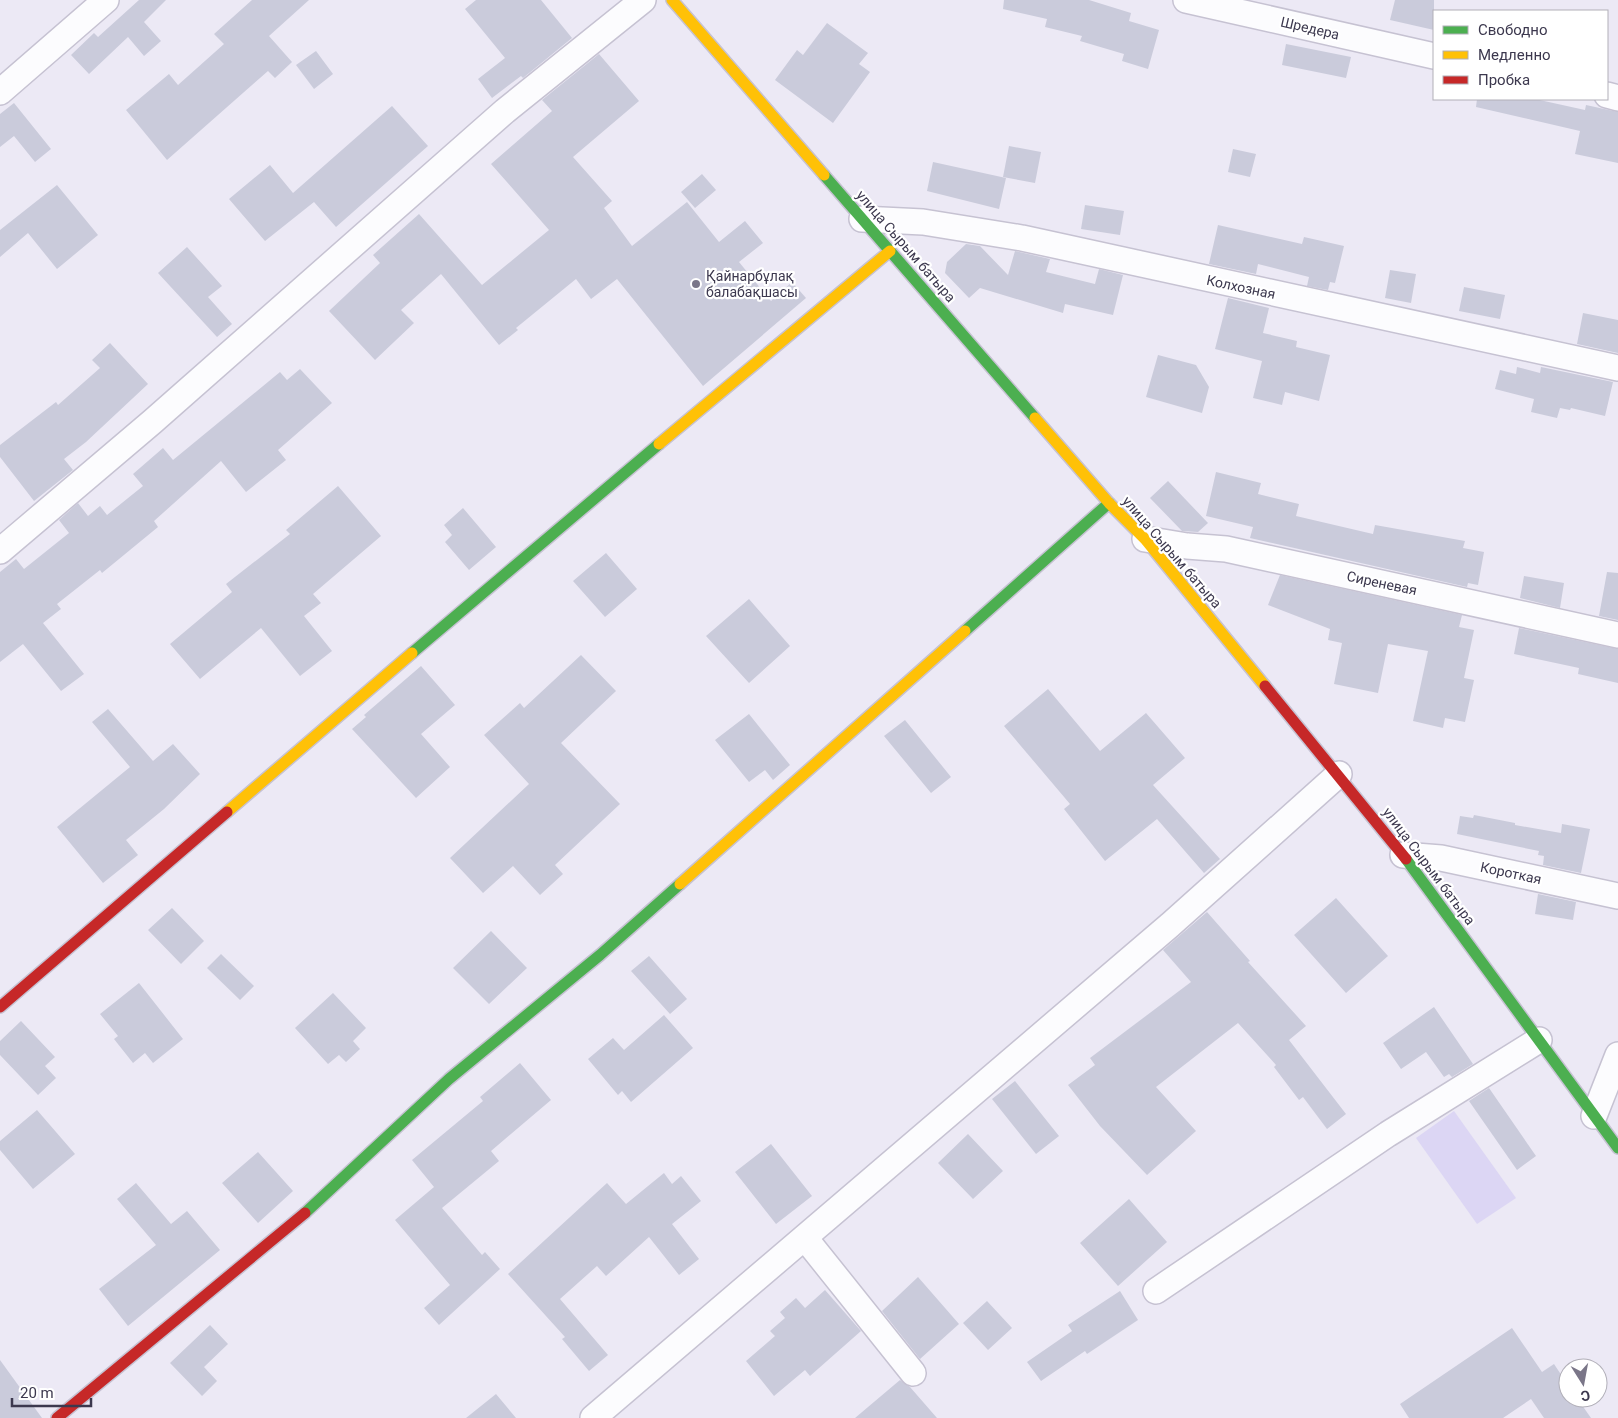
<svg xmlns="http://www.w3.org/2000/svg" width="1618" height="1418" font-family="Roboto,sans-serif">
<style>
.green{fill:#dcd6f4}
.building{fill:#cacbdb}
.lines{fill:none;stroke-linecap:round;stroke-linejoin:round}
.street-casing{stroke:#c6c2d2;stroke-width:28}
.fast-casing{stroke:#c6c2d2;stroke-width:14}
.slow-casing{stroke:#c6c2d2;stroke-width:14}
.jam-casing{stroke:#c6c2d2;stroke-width:14}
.street{stroke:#fcfcfe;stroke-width:25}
.fast{stroke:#4caf50;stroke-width:11}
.slow{stroke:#ffc107;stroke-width:11}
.jam{stroke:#c62828;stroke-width:11}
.poi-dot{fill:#7a7688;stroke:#fff;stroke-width:2}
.labels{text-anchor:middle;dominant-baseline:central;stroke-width:4.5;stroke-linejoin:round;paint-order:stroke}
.street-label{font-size:14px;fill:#3c384e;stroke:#fff}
.poi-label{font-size:14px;fill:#3c384e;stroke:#fff;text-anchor:start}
</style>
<rect width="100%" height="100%" fill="#ece9f5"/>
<path class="green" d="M1454 1111 1516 1198 1477 1224 1416 1138Z"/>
<path class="building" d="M139 0H166L144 22 161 41 144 56 128 37 89 74 71 55 94 33 98 37Z
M252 0H309L269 36 292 62 275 78 268 71 167 160 126 110 169 74 178 85 224 44 214 34Z
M476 0H541L572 38 523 78 521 76 492 98 478 79 505 58 465 9Z
M1004 0H1089L1131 13 1129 21 1159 30 1148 69 1122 61 1124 54 1080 41 1082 36 1045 27 1047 19 1003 9Z
M1395 0H1434V30L1390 20Z
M827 23 868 53 859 64 870 72 833 123 775 80 797 50 803 55Z
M1286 44 1351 57 1346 78 1282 65Z
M316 51 333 74 314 89 296 65Z
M599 54 639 101 573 157 612 201 604 208 632 246 687 202 719 242 745 221 763 243 739 262 771 301 792 282 806 298 703 386 617 279 591 299 576 279 516 328 518 330 499 345 441 274 401 310 414 323 375 360 329 311 380 263 373 255 419 214 482 285 549 230 491 164 552 111 542 100Z
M1477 99H1535L1585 110 1586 105 1618 112V163L1575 154 1580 131 1476 107Z
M14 103 51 149 35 162 14 136 0 147V114Z
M392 106 428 146 336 227 314 202 265 241 229 199 270 165 293 193Z
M1009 146 1041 152 1035 183 1003 177Z
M1233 149 1256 154 1250 177 1228 172Z
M933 162 1006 178 999 209 927 191Z
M702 174 716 190 695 208 681 192Z
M57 185 98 235 57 269 28 233 0 257V230Z
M1085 205 1124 211 1120 235 1081 229Z
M1218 225 1302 244 1304 237 1344 246 1335 283 1330 282 1328 290 1307 286 1309 277 1258 264 1256 274 1209 264Z
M966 244 980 246 1008 275 1015 251 1050 259 1046 272 1095 284 1099 269 1123 275 1113 315 1065 304 1063 313 980 288 969 298 945 273 947 262Z
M187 247 222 286 208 297 232 324 217 337 158 273Z
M1390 270 1416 274 1411 303 1385 298Z
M1464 287 1505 295 1500 319 1459 311Z
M1228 298 1269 308 1263 333 1297 341 1296 347 1330 355 1319 401 1285 392 1282 405 1253 398 1262 361 1215 349Z
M1583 313 1618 320V353L1577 344Z
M110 343 148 384 86 442 64 459 73 470 34 501 0 457V445L56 402 58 405 100 368 92 360Z
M1158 355 1196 365 1209 387 1202 413 1146 397Z
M1517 367 1540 373 1541 367 1613 382 1605 416 1571 408 1570 410 1560 408 1557 418 1531 412 1534 399 1495 389 1500 370 1516 374Z
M300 369 332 403 278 450 286 460 246 492 221 461 154 521 158 527 102 573 100 570 57 604 61 609 43 623 84 674 61 691 23 644 0 662V572L16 559 24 569 69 533 59 520 78 503 88 516 100 506 107 515 143 486 133 474 163 448 173 460 280 372 287 380Z
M1216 472 1261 483 1258 494 1299 504 1296 516 1373 534 1375 525 1465 541 1463 548 1484 552 1478 585 1468 583 1467 587 1250 538 1253 527 1206 516Z
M1168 481 1208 523 1198 532 1182 531 1150 498Z
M338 486 381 536 313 594 321 603 304 616 332 651 300 676 261 628 200 679 170 644 232 592 226 584 290 534 286 530Z
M463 508 496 547 469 570 445 542 452 535 444 525Z
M606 553 637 589 605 617 573 581Z
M1607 572 1618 573V620L1599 616Z
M1280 575 1462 615 1459 627 1474 630 1464 678 1474 680 1465 722 1445 718 1443 728 1413 721 1428 651 1388 644 1378 693 1334 684 1342 643 1328 640 1330 629 1268 605Z
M1524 576 1564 583 1560 608 1520 598Z
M749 599 790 646 749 683 706 636Z
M1519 628 1618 649V683L1578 674 1579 668 1514 654Z
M581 655 616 691 561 743 620 804 555 865 563 874 540 895 513 866 483 893 450 858 529 784 484 735 520 703 524 708Z
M421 666 455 705 421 734 450 767 416 798 352 729 366 717 364 715Z
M1048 689 1100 751 1146 713 1185 758 1153 785 1220 859 1204 873 1157 819 1105 861 1064 809 1070 804 1004 726Z
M108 709 153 761 173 744 200 774 164 809 126 840 138 855 103 883 57 827 130 767 92 722Z
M749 714 790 765 773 780 765 770 749 782 715 740Z
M905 720 951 777 931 793 884 736Z
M1474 815 1515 823V825L1561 833 1562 824 1590 829 1581 873 1543 865 1544 856 1538 855 1539 851 1457 834 1460 816 1473 818Z
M1538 894 1576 902 1573 920 1535 914Z
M1336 898 1388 956 1346 993 1294 935Z
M172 908 204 941 181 964 148 930Z
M1207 912 1250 961 1248 962 1306 1026 1289 1040 1346 1114 1327 1129 1303 1097 1299 1100 1274 1067 1276 1065 1238 1023 1156 1087 1196 1131 1147 1175 1100 1126 1068 1085 1095 1065 1090 1058 1191 982 1163 950Z
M491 931 527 968 489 1004 453 968Z
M221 954 254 986 240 1000 207 968Z
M649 956 687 999 670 1014 631 971Z
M139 983 183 1039 153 1063 145 1053 133 1063 114 1039 118 1036 100 1014Z
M333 993 366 1028 353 1041 360 1049 346 1062 339 1055 328 1064 295 1028Z
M1434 1007 1473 1064 1452 1077 1449 1074 1444 1077 1426 1052 1401 1069 1383 1043Z
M664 1015 693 1048 631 1102 622 1091 618 1095 588 1059 613 1038 624 1050Z
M21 1021 55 1057 45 1066 56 1078 38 1095 0 1055V1041Z
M520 1063 551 1100 491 1151 499 1161 442 1208 482 1255 485 1252 500 1269 439 1325 424 1308 450 1285 395 1220 434 1187 412 1160 483 1101 480 1097Z
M1015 1081 1059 1136 1036 1154 992 1099Z
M1489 1088 1536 1156 1517 1170 1469 1101Z
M37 1110 75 1154 33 1189 0 1150V1141Z
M968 1134 1003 1171 973 1199 938 1163Z
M771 1144 812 1196 776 1224 735 1172Z
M258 1152 293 1191 258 1223 222 1183Z
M664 1173 672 1184 681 1176 701 1201 672 1224 699 1259 679 1275 649 1237 606 1276 597 1266 560 1299 608 1355 589 1371 562 1339 565 1337 508 1274 607 1183 626 1204Z
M136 1183 171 1224 187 1211 220 1250 128 1326 99 1289 156 1245 117 1199Z
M1129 1199 1167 1242 1118 1286 1080 1243Z
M918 1277 959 1324 920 1359 882 1311Z
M825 1290 861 1331 810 1376 805 1370 774 1396 746 1361 775 1336 770 1331 785 1318 780 1312 796 1298 805 1308Z
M1120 1291 1138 1320 1087 1354 1085 1351 1041 1381 1027 1362 1072 1331 1068 1325Z
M987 1301 1012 1328 988 1350 963 1323Z
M210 1325 228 1344 204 1367 217 1381 202 1396 170 1363Z
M1512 1328 1542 1372 1554 1364 1568 1385V1398H1577L1591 1418H1544L1531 1399 1503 1418H1409L1400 1404Z
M0 1360 42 1418H0Z
M900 1380 910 1387 937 1418H855Z
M496 1394 516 1418H466Z"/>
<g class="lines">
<g class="street-casing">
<path id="street" d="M1186 0 1434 56
M0 92 106 0
M1607 95 1618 98
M862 219 923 222 1022 238 1618 368
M1145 539 1187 546 1226 549 1618 635
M0 551 152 422 505 111 643 0
M1403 855 1441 858 1618 896
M1594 1116 1618 1055
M805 1238 913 1373
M1156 1291 1388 1134 1539 1040
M593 1418 1170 925 1339 774"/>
</g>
<g class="fast-casing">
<path id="fast" d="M824 175 1035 418
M965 631 1109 503
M412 653 659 444
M1406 859 1618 1148
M305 1213 449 1079 600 955 680 884"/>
</g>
<g class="slow-casing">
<path id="slow" d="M672 0 824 175
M1035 418 1109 503 1145 539 1265 686
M659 444 890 251
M227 812 412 653
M680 884 965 631"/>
</g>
<g class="jam-casing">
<path id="jam" d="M1265 686 1406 859
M0 1007 227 812
M57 1418 305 1213"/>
</g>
<use href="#street" class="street"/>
<use href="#fast" class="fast"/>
<use href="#slow" class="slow"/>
<use href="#jam" class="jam"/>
</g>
<circle class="poi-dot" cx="696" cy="284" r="5"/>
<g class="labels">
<g class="street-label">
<text transform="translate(1310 28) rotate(13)">Шредера</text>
<text transform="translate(906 246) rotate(49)">улица Сырым батыра</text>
<text transform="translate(1241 287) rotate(12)">Колхозная</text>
<text transform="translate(1172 552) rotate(49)">улица Сырым батыра</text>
<text transform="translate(1382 583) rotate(12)">Сиреневая</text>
<text transform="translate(1429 866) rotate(53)">улица Сырым батыра</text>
<text transform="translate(1511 873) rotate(12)">Короткая</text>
</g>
<g class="poi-label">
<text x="706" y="276">Қайнарбұлақ<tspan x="706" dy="16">балабақшасы</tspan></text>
</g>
</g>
<rect x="1433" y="10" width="175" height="90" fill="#ffffff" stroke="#b1afb8"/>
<rect x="1443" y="26" width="25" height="8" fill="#4caf50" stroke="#b1afb8"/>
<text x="1478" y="35" font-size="15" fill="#3c384e">Свободно</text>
<rect x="1443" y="51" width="25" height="8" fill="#ffc107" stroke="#b1afb8"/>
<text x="1478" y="60" font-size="15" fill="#3c384e">Медленно</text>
<rect x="1443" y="76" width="25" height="8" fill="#c62828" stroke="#b1afb8"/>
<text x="1478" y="85" font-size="15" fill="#3c384e">Пробка</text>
<g transform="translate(1583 1383) rotate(169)"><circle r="24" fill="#ffffff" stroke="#b1afb8"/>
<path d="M0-4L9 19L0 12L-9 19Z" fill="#7a7688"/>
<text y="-8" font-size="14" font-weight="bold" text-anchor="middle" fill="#3c384e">С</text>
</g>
<path d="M12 1398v8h79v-8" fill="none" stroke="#3c384e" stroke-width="2.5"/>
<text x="20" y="1398" font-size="15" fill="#3c384e" stroke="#ffffff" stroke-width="4" paint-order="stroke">20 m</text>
</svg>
